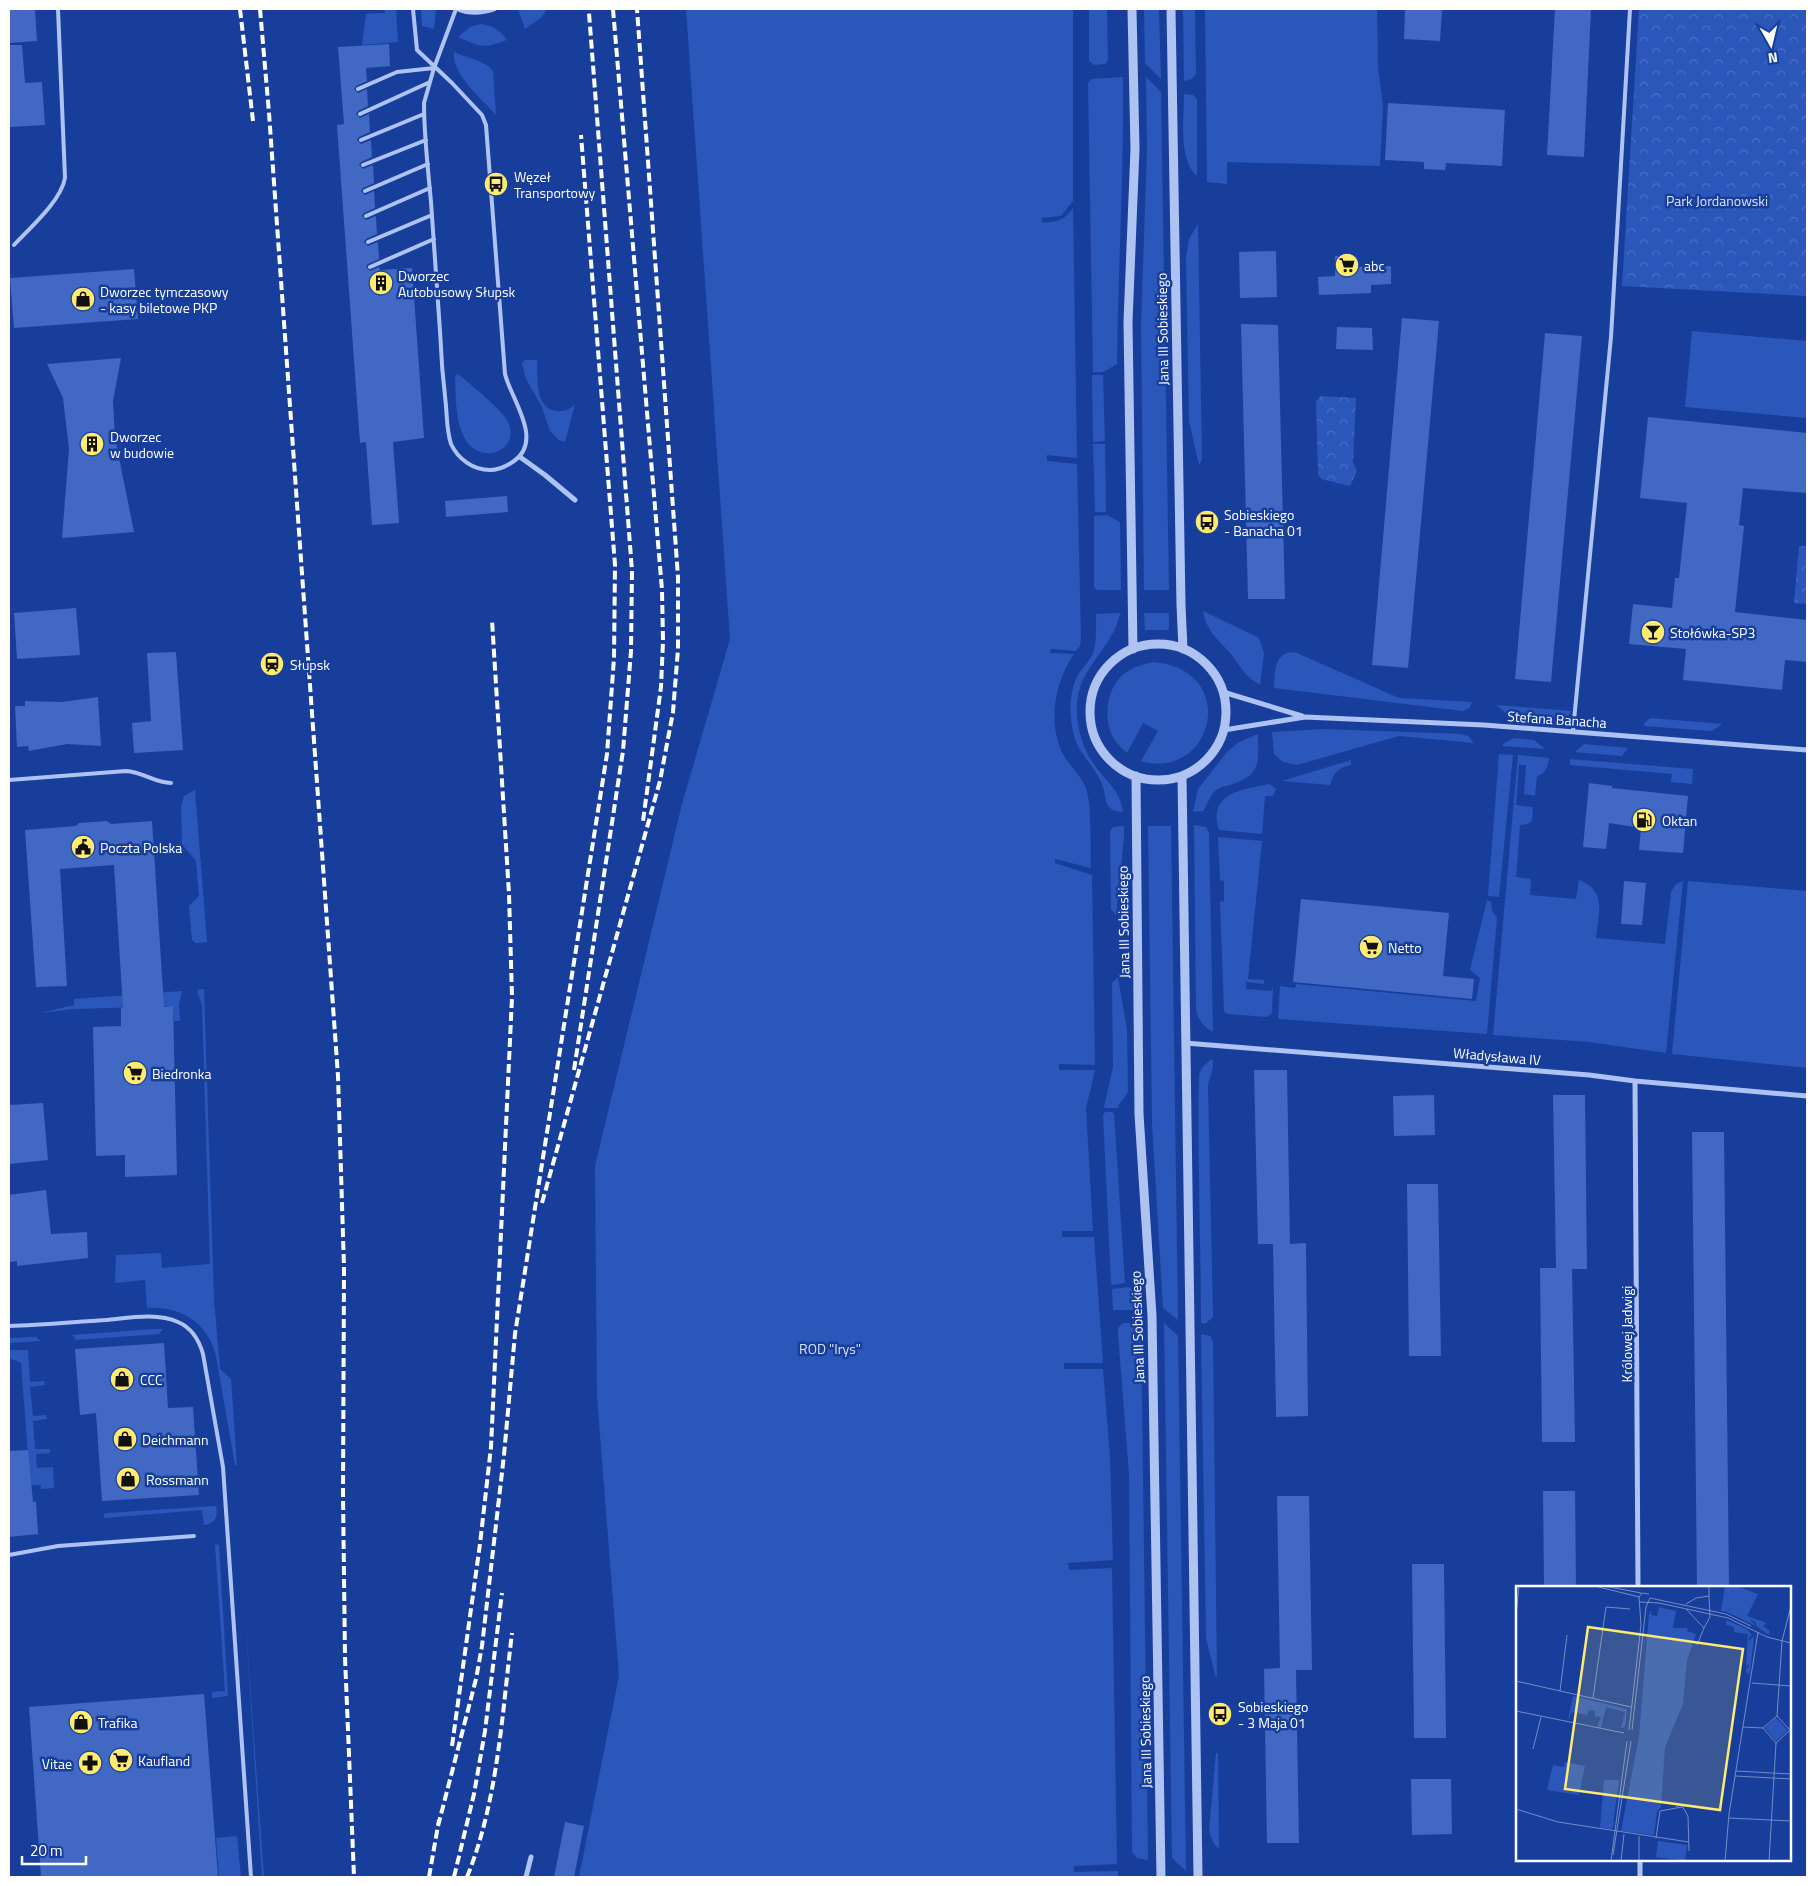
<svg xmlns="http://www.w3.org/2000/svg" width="1816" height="1886" font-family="'Titillium Web',sans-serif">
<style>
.green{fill:#2b57ba}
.forest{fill:url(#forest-crowns)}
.building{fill:#4168c2}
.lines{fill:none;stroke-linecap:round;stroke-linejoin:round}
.service{stroke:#afc3f2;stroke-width:4}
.minor{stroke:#afc3f2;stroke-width:5}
.tertiary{stroke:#afc3f2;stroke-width:9}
.rail{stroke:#fff;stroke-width:4;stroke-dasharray:9 4;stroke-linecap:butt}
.labels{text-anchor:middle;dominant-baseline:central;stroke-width:5;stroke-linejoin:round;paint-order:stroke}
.poi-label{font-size:14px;fill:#fff;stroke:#183e9c;text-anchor:start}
.park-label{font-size:14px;fill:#d7e2fc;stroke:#183e9c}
.street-label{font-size:14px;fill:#fff;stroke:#183e9c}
.inset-road{fill:none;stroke:#748bc4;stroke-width:1}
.view{fill:#ffeb70;fill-opacity:0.15;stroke:#ffeb70;stroke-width:2.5}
.inset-edge{fill:none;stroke:#fff;stroke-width:2.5}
</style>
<defs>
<pattern id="forest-crowns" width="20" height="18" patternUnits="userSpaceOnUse" patternTransform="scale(1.25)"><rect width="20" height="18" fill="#2b57ba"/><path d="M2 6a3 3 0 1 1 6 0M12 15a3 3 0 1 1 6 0" fill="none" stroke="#4b70c4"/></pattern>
</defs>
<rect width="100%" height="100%" fill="#183e9c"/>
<path class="green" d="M385 9H396L398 42 362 45 366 14 385 13Z
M421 9H436L434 29 422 26Z
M518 9H547L542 17 525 29Z
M686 9 1073 10V201L1061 216 1042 218V222C1055 223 1065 220 1073 208L1077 458 1047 455V461L1077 464 1081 637 1080 646 1076 651 1051 649 1050 653 1074 654C1054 683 1047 725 1064 756 1071 767 1081 776 1086 788 1092 806 1090 847 1091 868L1055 859V863L1092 875 1095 1065 1059 1064V1070H1095L1086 1108 1093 1231H1062V1237H1094L1103 1363H1064V1369H1103L1110 1457 1113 1560 1068 1563 1069 1570 1112 1568 1117 1864 1074 1866V1872L1118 1871V1877H579L619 1676 597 1397 595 1166 682 804 730 639Z
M1089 9H1107L1108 60 1105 64 1094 65 1089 61Z
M1144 9H1159L1161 79 1145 63Z
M1183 9H1195L1196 74 1192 79 1184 81Z
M1205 9H1377L1378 68 1383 105 1380 166 1227 162V184L1207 182Z
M481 24C493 26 500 30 507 40 483 49 481 47 458 37L470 27Z
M454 52C466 58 485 60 493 71L496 115C482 99 451 74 454 52Z
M1123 77C1124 173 1118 268 1117 364L1103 372H1093L1088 83 1092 79Z
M1146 77 1161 92 1169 590H1144L1141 325 1147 150Z
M1184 94 1193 95 1197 99V176C1178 159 1184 118 1184 94Z
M1198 224 1202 459 1199 465 1189 421 1186 258 1189 239Z
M1692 331 1807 341V418L1685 407Z
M525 360H537C538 377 534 409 557 411 565 412 570 409 575 404L565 442 559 440 550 431 542 407 526 379 522 363Z
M458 374C470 384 503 410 508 422 521 451 481 466 465 439 455 421 456 398 455 378L456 375Z
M1092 375H1103L1105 441 1093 442Z
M1093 444H1105L1106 512H1095Z
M1107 515 1120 522 1121 590H1098L1094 588V516Z
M1203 611 1259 638 1264 653 1260 685C1241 673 1243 669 1230 653 1219 640 1206 631 1203 611Z
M1120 613C1114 644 1087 662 1079 691 1073 716 1080 747 1096 767 1108 783 1120 791 1123 812 1102 811 1108 798 1101 782 1094 767 1081 755 1075 739 1069 719 1068 694 1078 675 1083 667 1090 661 1093 653 1097 641 1096 627 1096 614Z
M1144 613H1169V629L1166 630H1145Z
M1291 652 1297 653 1399 698 1472 702 1469 708 1463 711 1274 688C1275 674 1273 655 1291 652Z
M1154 662C1241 670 1213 782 1141 761L1158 731 1143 723 1127 753C1124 750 1119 746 1116 742 1102 723 1105 688 1125 673 1133 667 1144 664 1154 662Z
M1496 705 1572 711 1565 719 1507 714Z
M1651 718 1722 724 1712 731 1643 726 1646 721Z
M1324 729 1461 734 1468 736 1474 743 1399 736 1297 765 1283 762 1274 754 1272 732Z
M1258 734C1258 761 1262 774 1233 784 1227 786 1220 787 1215 791 1209 796 1208 805 1203 811L1193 812 1198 789 1227 752 1239 742Z
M1514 738 1534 740 1545 749 1502 746 1504 743Z
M1584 744 1628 748 1622 756 1575 752Z
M1499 754 1513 755 1499 897 1488 896Z
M1518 755 1549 758C1548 766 1546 774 1537 776L1535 796 1524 794 1526 765H1519L1516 805 1533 807 1532 821 1527 824 1520 825 1516 877 1531 879 1530 895 1576 899 1579 880C1608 891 1598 914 1596 938L1665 944 1671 892 1676 884 1683 881 1666 1053 1589 1042 1493 1035Z
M1570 759 1693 769 1692 784 1671 782 1672 774 1570 765Z
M1351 760V765C1338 768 1334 772 1330 785L1282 781Z
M1270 784 1276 789 1273 796H1265L1262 834 1219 830C1207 793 1243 789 1270 784Z
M195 790 207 942 196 943 192 940 189 906 199 896 196 861 182 844 181 806 184 796Z
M1194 825 1206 827 1209 833 1213 1032C1204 1027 1198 1020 1196 1009Z
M1124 826V837L1116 915 1111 909 1110 831 1113 827Z
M1148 826H1171L1178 1320 1163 1308 1152 1123Z
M1218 837 1262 841 1248 979 1264 980V984L1246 982V989L1271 991 1273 987 1272 1013 1267 1017 1227 1014 1224 1011 1220 902 1224 901V881L1220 880Z
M1688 881 1807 891V1068L1672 1054Z
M1487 900 1491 902 1492 911 1497 918 1487 1034 1278 1019 1280 986 1295 988 1296 984 1476 1001 1480 978 1470 970Z
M1118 977 1127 1030 1128 1091C1126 1098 1119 1101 1118 1108H1105L1104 1107 1113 1067 1112 983Z
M204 989 214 1299 220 1369 231 1379 237 1465H235L216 1356C208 1323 181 1306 147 1308L145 1280 115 1283 116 1255 161 1253 162 1268 210 1264 202 1005 197 990Z
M182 991 179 1004 180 1021H174L173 1006 74 1009 40 1013 74 1005V999Z
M1210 1060H1213V1067L1208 1085 1213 1317 1205 1324 1201 1323C1201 1240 1197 1157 1199 1074L1202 1068Z
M1105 1112H1112L1114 1114 1125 1283 1113 1285 1111 1283 1103 1115Z
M1129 1287 1139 1296 1140 1310H1113L1112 1289Z
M1123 1323H1141L1148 1859 1147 1860 1137 1858 1132 1852 1129 1474 1118 1334V1328Z
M1164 1323 1178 1336 1186 1871 1172 1858Z
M154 1329H163L159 1334 76 1340 72 1335Z
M1201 1334 1210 1336 1213 1342 1217 1676 1216 1678 1206 1638Z
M36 1337 41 1341 9 1343V1338Z
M9 1350H28L30 1382 44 1381 45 1385 30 1387 33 1416 46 1415 47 1419 33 1421 35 1449H50V1453L36 1454 37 1468 53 1467 54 1488 41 1489V1485L9 1486V1482L30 1480 21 1363 9 1358Z
M214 1506H216C218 1515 216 1524 204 1525L202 1510 104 1518V1514L108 1513Z
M215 1544 219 1545 228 1696 212 1698V1692L225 1691Z
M245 1613 264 1877H262Z
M1216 1753H1218L1219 1849 1214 1844 1209 1831Z
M237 1836 241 1877H219L216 1838Z"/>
<path class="forest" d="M1639 9H1807V296L1622 286Z
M1321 396 1356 398 1353 463 1357 471 1350 486 1321 479 1318 474 1316 401Z
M1799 546H1807V604L1794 603Z"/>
<path class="building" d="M9 9H35L37 41 9 43Z
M1405 9H1442L1440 41 1404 39Z
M1555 9H1591L1584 157 1547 155Z
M389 44 390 66 366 68 367 81 356 86 354 89 358 93 367 89 368 106 358 111 356 114 360 118 369 114 370 132 359 137 357 140 361 144 371 140V143L372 157 361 162 359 165 363 169 373 165 374 183 363 188 361 191 365 195 374 191 375 208 364 213 362 216 366 220 376 216 377 234 366 239 364 242 368 246 378 242 379 259 368 264 366 267 370 271 379 267 380 270 412 268 424 438 393 442 399 523 372 525 366 442 360 443 337 125 344 124 338 47Z
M9 45H22L25 83 42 82 45 125 9 127Z
M1388 103 1505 110 1502 166 1446 163 1445 170 1424 169V162L1385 160Z
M1276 251 1277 297 1240 298 1239 252Z
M1352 255 1353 267 1391 266V284L1371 285V293L1319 295 1318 277 1335 276V256Z
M134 269 138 319 14 328 10 278Z
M1402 318 1439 321 1408 668 1372 665Z
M1241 324 1278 325 1285 599H1248Z
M1337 327 1372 328 1373 350 1336 349Z
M1545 333 1582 336 1551 682 1515 679Z
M121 358 113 401 115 438 134 532 62 538 69 449 63 398 47 364Z
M1648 417 1807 433V493L1743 488 1739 525 1744 526 1735 612 1807 620V662L1785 660 1782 690 1683 680 1686 649 1629 644 1633 604 1672 608 1675 578H1679L1687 503 1640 498Z
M507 496 508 512 446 517 445 501Z
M76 608 80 655 17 659 14 613Z
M176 652 183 750 134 753 132 723 151 721 147 653Z
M98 697 101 746 67 744 29 751 28 746 17 747 15 706H25V701L62 702Z
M1589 783 1612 786V788L1688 796 1683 853 1639 850 1641 828 1609 823 1606 849 1583 847Z
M107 821 111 824 152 821 164 1007 173 1006 177 1175 125 1177V1155L96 1156 93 1027 121 1026V1008H123L114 865 60 869 67 986 36 987 25 830 76 826 79 823Z
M1624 881 1646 883 1642 925 1621 924Z
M1301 899 1449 913 1443 976 1474 979 1472 999 1293 982Z
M1254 1070H1287L1290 1244 1306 1243 1308 1416 1276 1417 1273 1244H1258Z
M1434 1095 1435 1135 1394 1136 1393 1096Z
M1553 1095H1585L1587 1269H1572L1575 1442H1542L1540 1268H1556Z
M43 1103 48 1160 9 1164V1105Z
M1692 1132H1724L1729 1587H1697Z
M1407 1184H1438L1441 1356H1409Z
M46 1190 51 1234 87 1232 88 1258 17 1266V1261L10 1262 9 1195Z
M164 1343 168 1408 193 1407 199 1495 102 1501 96 1413 80 1415 75 1349Z
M28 1450 33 1502H36L38 1534 9 1537V1451Z
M1543 1491H1575L1576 1587H1544Z
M1277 1496H1309L1312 1670H1296L1299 1843H1267L1264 1669 1280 1668Z
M1412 1564H1444L1446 1738H1414Z
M204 1694 218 1877H41L29 1707Z
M1411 1779H1451L1452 1834 1412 1835Z
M565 1822 584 1826 574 1877H554Z"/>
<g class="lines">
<path class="service" d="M413 9 417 50 452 83 482 115 486 125 505 374C511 399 544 440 514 461 507 466 499 470 490 470 473 470 458 459 451 444 447 432 447 419 446 406 443 381 441 356 440 331 437 288 434 245 431 202 428 169 424 136 424 103L434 68 456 9
M358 89 397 72 434 68
M360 114 430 82
M361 140 424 114
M363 165 426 140
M365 191 428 164
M366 216 430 188
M368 242 432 215
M14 245C30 228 61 201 65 178L58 9
M370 267 434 239
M1573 731 1611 337 1630 9
M9 780 126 771C143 772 155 783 171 783
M9 1326C41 1325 73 1322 105 1320 128 1318 157 1312 178 1322 192 1328 199 1340 203 1354L223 1467 251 1877
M9 1555 58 1546 194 1536"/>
<path class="minor" d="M458 9C470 14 482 13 494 9
M520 457 545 475 575 500
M1223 692 1302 716
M1224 730 1305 717 1484 725 1807 750
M1185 1043 1589 1075 1635 1081 1807 1096
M1635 1081 1638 1587
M1640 1860V1877
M526 1877 531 1857"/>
<path class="tertiary" d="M1132 9 1135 149 1128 322 1133 649
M1171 9 1181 605 1183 649
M1090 712a68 68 0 1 1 136 0a68 68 0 1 1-136 0Z
M1136 776 1139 1114 1152 1316 1161 1877
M1182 776 1198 1877"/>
<path class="rail" d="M240 9 253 121
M260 9 269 113 338 1076 344 1268 343 1496 345 1657 354 1877
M613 9 662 590 663 641 661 687 643 821
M574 1070 623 751 631 651 632 571 589 13
M542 1203 660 781 673 712 678 649V577L637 9
M452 1746 480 1544 491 1447 512 997 509 894 492 620
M438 1826 476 1679 482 1646 504 1455 515 1334 607 754 614 658 615 565 581 135
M429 1877 439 1820
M454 1877 474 1794 485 1731 502 1593
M467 1877C498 1801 502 1714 512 1633"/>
</g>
<defs>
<g id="bus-disc" transform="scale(1.25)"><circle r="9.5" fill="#ffeb70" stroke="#183e9c"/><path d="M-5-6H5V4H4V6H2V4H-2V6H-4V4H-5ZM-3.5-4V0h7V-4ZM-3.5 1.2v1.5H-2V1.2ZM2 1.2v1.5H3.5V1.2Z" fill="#111"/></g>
<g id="supermarket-disc" transform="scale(1.25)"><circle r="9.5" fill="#ffeb70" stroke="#183e9c"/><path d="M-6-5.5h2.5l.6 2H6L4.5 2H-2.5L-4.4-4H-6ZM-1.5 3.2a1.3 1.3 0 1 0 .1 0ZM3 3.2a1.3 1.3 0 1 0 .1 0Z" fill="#111"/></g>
<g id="building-disc" transform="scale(1.25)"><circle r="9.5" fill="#ffeb70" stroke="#183e9c"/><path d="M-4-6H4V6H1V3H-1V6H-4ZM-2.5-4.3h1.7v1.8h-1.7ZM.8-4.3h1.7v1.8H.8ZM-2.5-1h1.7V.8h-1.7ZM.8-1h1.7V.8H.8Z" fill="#111"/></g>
<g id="shop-disc" transform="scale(1.25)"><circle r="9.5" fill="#ffeb70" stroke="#183e9c"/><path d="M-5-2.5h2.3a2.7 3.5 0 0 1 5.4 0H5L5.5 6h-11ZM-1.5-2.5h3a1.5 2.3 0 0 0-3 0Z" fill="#111"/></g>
<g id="bar-disc" transform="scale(1.25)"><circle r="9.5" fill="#ffeb70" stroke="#183e9c"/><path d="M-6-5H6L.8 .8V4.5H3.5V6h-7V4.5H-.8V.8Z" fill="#111"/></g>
<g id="station-disc" transform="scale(1.25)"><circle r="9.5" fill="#ffeb70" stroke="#183e9c"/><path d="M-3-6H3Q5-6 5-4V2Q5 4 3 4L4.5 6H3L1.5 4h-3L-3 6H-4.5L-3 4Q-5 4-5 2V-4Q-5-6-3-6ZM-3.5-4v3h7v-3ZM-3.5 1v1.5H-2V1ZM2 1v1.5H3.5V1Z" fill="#111"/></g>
<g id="fuel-disc" transform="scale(1.25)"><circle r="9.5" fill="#ffeb70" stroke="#183e9c"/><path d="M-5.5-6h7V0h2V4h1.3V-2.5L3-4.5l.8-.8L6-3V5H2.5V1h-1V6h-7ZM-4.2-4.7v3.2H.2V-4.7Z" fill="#111"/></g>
<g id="civic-disc" transform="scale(1.25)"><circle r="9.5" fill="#ffeb70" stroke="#183e9c"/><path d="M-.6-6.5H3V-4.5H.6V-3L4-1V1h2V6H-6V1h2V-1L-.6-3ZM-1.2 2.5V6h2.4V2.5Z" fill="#111"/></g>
<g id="pharmacy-disc" transform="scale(1.25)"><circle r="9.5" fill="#ffeb70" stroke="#183e9c"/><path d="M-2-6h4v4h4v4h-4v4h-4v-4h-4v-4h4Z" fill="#111"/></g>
</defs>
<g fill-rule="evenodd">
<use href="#bus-disc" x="496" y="184"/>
<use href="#supermarket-disc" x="1347" y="265"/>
<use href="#building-disc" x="381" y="283"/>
<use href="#shop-disc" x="83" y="299"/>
<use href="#building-disc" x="92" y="444"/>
<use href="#bus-disc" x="1207" y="522"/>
<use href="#bar-disc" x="1653" y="632"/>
<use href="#station-disc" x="272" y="664"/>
<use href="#fuel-disc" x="1644" y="820"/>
<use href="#civic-disc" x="83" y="847"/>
<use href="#supermarket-disc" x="1371" y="947"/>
<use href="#supermarket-disc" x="135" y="1073"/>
<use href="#shop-disc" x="122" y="1379"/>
<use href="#shop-disc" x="125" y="1439"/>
<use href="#shop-disc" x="128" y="1479"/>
<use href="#bus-disc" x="1220" y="1714"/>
<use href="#shop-disc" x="81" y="1722"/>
<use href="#supermarket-disc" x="121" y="1760"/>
<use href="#pharmacy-disc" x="90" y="1763"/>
</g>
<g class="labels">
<g class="poi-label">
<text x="514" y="176">Węzeł<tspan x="514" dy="16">Transportowy</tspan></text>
<text x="1364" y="265">abc</text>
<text x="398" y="275">Dworzec<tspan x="398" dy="16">Autobusowy Słupsk</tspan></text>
<text x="100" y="291">Dworzec tymczasowy<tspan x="100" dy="16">- kasy biletowe PKP</tspan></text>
<text x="110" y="436">Dworzec<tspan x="110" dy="16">w budowie</tspan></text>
<text x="1224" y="514">Sobieskiego<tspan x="1224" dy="16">- Banacha 01</tspan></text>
<text x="1670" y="632">Stołówka-SP3</text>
<text x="290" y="664">Słupsk</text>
<text x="1662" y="820">Oktan</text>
<text x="100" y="847">Poczta Polska</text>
<text x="1388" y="947">Netto</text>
<text x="152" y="1073">Biedronka</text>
<text x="140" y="1379">CCC</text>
<text x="142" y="1439">Deichmann</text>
<text x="146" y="1479">Rossmann</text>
<text x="1238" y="1706">Sobieskiego<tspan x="1238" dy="16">- 3 Maja 01</tspan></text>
<text x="98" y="1722">Trafika</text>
<text x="138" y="1760">Kaufland</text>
<text x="72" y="1763" text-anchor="end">Vitae</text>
</g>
<g class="park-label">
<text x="1717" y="200">Park Jordanowski</text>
<text x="830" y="1348">ROD "Irys"</text>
</g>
<g class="street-label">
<text transform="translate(1162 329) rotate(-91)">Jana III Sobieskiego</text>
<text transform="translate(1557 719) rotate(4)">Stefana Banacha</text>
<text transform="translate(1123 922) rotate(-91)">Jana III Sobieskiego</text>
<text transform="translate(1497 1056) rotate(5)">Władysława IV</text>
<text transform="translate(1137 1327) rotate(-92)">Jana III Sobieskiego</text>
<text transform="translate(1626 1334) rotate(-90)">Królowej Jadwigi</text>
<text transform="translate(1145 1732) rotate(-91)">Jana III Sobieskiego</text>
</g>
</g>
<g transform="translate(1516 1586)">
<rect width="275" height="275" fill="#183e9c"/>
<path d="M209 0H220L242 8 231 30 251 37 247 40 254 45 253 49 240 40V37L231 31 227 25 214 22 211 26 205 25ZM143 21 160 25 157 42H172L171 45 180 48 171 74 167 118 149 161 145 221 141 226 138 249 105 245 123 151 133 28 136 24 135 29 141 30ZM210 34 231 43 236 49 233 51V55L238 50 234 87 232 88 231 85 230 90V81L232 83 233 79 230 80 232 48 218 46V41L210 39ZM57 110 111 123 109 141 105 142 109 126 90 121 85 142 81 140 85 131 79 130V125L73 124 71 129 56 126 52 134ZM88 194H103L97 238 100 232 96 243 84 242ZM142 255 171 259 169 275 140 271Z" fill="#2b57ba"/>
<path d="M216 21 227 25 240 40 211 26ZM260 132 272 144 260 155 249 142ZM49 176 69 180 63 209 31 204 37 179 48 181Z" fill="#2b57ba"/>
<path class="inset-road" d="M79 0 123 11M89 0 125 7M134 12 210 28 235 40M124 16 143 17 212 32 251 51 275 57M170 18 180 12 193 10V0M170 23 188 42 194 31 193 10M0 29 3 0M181 59 188 42M0 95 115 121M236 97 275 100M44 105 51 49M77 112 90 21 114 23M0 125 108 147M261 130 266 55 275 20M261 130 274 144M227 141 247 142M247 142 260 157M247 142 261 130M113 144 125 39 123 11 126 7 133 8M116 144 130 21 134 12M260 157 274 144M17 163 25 131M220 185 275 188M219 190 275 193M160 221 165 218 172 230 173 265M0 223 42 236 173 256M213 232 275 235M123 250V275M140 252 144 225 166 221M97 269 115 155M95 275 111 155M105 275 108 248M209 275 213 228 242 46M253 275 260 157"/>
<path class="view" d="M72 41 227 63 204 224 49 203Z"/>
<rect width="275" height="275" class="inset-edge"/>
</g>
<rect width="1816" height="1886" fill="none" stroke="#ffffff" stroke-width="20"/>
<g transform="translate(1771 45) rotate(172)" stroke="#183e9c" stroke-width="4" paint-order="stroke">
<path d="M0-4L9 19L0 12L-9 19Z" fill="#ffffff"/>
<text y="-8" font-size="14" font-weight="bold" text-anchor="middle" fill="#ffffff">N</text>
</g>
<path d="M22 1856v8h64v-8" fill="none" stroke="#ffffff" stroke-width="2.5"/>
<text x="30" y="1856" font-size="15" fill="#ffffff" stroke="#183e9c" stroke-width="4" paint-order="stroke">20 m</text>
</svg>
